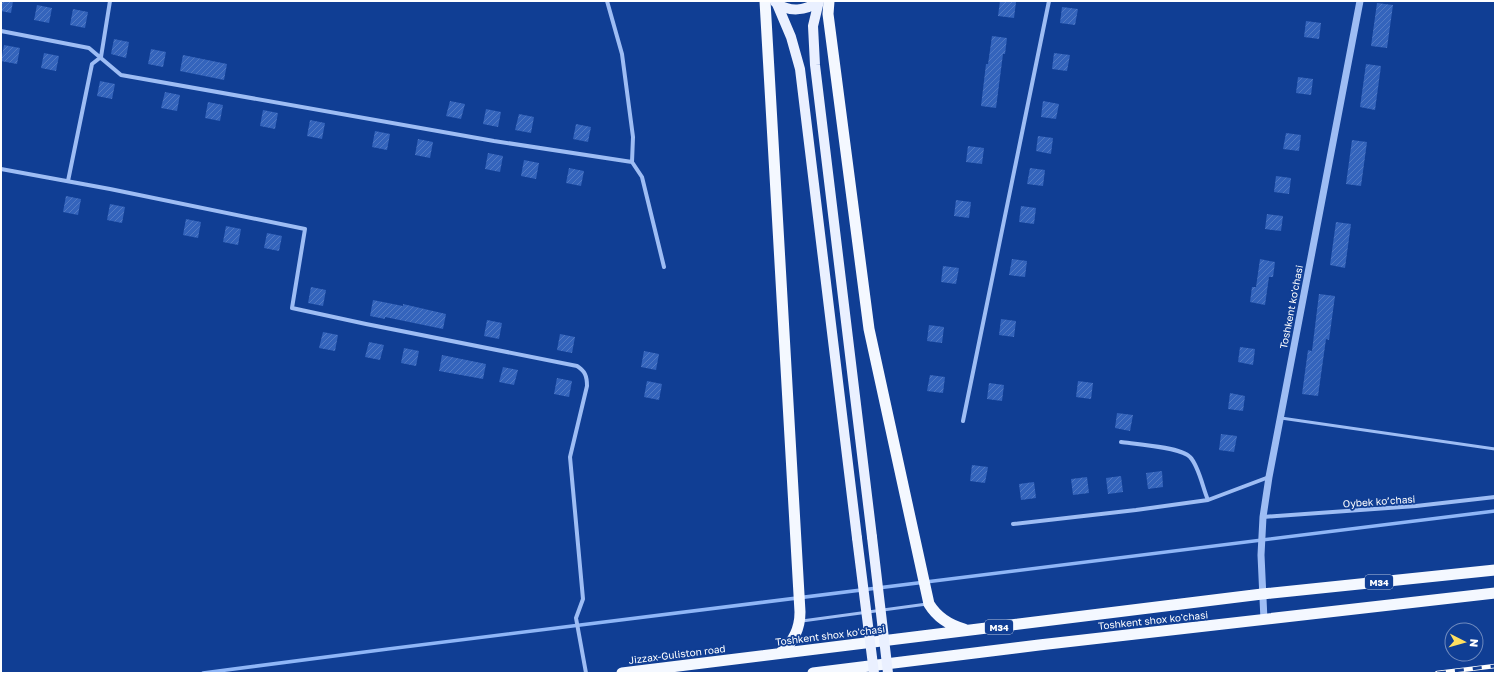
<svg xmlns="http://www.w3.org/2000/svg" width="1496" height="674" font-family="'Golos Text',sans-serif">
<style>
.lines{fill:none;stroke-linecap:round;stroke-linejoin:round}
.stream{stroke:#8fb6f7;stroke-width:3.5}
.building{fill:url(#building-hatch)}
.service{stroke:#9ebdf4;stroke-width:3}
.minor{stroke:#9ebdf4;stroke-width:4}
.tertiary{stroke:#9ebdf4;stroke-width:7}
.primary{stroke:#eaf0ff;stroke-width:10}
.trunk{stroke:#f4f8ff;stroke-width:11}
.rail-casing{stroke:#fff;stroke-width:4.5}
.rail{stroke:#103e94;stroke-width:3;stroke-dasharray:9;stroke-linecap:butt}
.primary-bridge{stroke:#eaf0ff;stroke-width:10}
.labels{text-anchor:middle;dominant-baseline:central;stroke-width:3.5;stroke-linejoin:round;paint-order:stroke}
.shield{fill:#103e94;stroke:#b7c5df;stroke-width:1}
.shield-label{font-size:9px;font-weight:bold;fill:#fff}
.street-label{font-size:10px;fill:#fff;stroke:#103e94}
</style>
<defs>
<pattern id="building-hatch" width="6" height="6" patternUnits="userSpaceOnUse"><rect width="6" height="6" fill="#3464bc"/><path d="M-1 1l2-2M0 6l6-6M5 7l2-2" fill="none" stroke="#527bc6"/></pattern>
</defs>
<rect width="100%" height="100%" fill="#103e94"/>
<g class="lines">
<path class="stream" d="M203 673 388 649 1495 511"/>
</g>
<path class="building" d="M1 1H13L11 13 1 11Z
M1000 1 1016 2 1014 18 998 16Z
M1377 3 1393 5 1387 48 1371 46Z
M37 5 52 8 49 23 34 20Z
M1062 7 1078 9 1075 25 1060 23Z
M73 9 88 12 85 28 70 25Z
M1306 21 1321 23 1319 39 1304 37Z
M992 36 1007 38 1005 54H1003L996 108 981 106 986 64H988Z
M114 39 129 42 126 58 111 54Z
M4 45 20 48 17 64 1 61Z
M151 49 166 52 163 67 148 64Z
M44 53 59 56 56 71 41 68Z
M1054 53 1070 55 1067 71 1052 69Z
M183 55 227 64 224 80 180 71Z
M1366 64 1381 66 1375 110 1360 107Z
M1298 77 1313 79 1311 95 1296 93Z
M100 81 115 84 112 99 97 96Z
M165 92 180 95 177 111 161 108Z
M450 101 465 104 461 119 446 116Z
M1043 101 1059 104 1056 119 1041 117Z
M208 102 223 105 220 121 205 118Z
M486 109 501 112 498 127 483 124Z
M263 110 278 113 275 129 260 126Z
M519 114 534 117 531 133 515 130Z
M310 120 325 123 322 139 307 136Z
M576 124 591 127 588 142 573 139Z
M375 131 390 134 387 150 372 147Z
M1286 133 1301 135 1299 151 1283 149Z
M1038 136 1053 138 1051 154 1036 151Z
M418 139 433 142 430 158 415 155Z
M1352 140 1367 142 1361 186 1346 184Z
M968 146 984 148 982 164 966 162Z
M488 153 503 156 500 172 485 169Z
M524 160 539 163 536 179 521 176Z
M569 168 584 171 581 186 566 183Z
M1030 168 1045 170 1043 186 1027 184Z
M1276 176 1291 178 1289 194 1274 192Z
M66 196 81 199 78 215 63 212Z
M956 200 971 202 969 218 954 216Z
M110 204 125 207 122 223 107 220Z
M1021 206 1036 208 1034 224 1019 222Z
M1267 214 1283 216 1281 231 1265 229Z
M186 219 201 222 198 238 183 235Z
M1336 222 1351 224 1345 268 1330 265Z
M226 226 241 229 238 245 223 242Z
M267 233 282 236 279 251 264 248Z
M1012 259 1027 261 1025 277 1009 275Z
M1260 259 1275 262 1273 277H1269L1265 305 1250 302 1252 287H1256Z
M943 266 959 268 956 284 941 282Z
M311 287 326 290 323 306 308 303Z
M1319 294 1335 296 1329 340 1326 339 1318 396 1302 394 1308 350 1312 351Z
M373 300 403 306V304L446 314 443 329 385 317V319L370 316Z
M1001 319 1016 321 1014 337 999 335Z
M487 320 502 323 499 339 484 336Z
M929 325 944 327 942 343 927 341Z
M323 332 338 335 335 351 319 348Z
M560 334 575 337 572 353 557 350Z
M369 342 384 345 380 360 365 357Z
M1240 347 1255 349 1253 365 1238 362Z
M404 348 419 351 416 366 401 363Z
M644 351 659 354 656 370 641 367Z
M442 355 486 364 483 379 439 371Z
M503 367 518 370 514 385 499 382Z
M930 375 945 377 943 393 927 391Z
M557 378 572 381 569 397 554 394Z
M647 381 662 384 659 400 644 397Z
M1078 381 1093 383 1091 399 1076 397Z
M989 383 1004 385 1002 401 987 399Z
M1230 393 1245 396 1243 411 1228 409Z
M1117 413 1133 415 1130 431 1115 428Z
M1221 434 1237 436 1234 452 1219 450Z
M972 465 988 467 985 483 970 481Z
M1162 471 1163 487 1148 489 1146 473Z
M1121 476 1123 492 1108 494 1106 478Z
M1087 477 1089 493 1073 495 1071 479Z
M1034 482 1036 498 1021 500 1019 484Z"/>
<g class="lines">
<path class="service" d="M1281 418 1495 449
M802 621 927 604"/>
<path class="minor" d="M607 1 622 54 633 137 632 162 642 177 664 267
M1 31 89 48 121 75 494 141 632 162
M1 169 110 189 305 229 292 308 366 324 577 366C585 371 587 376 587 386L570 457 583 599 576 618 586 673
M68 181 92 64 101 57 110 1
M963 421 1049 1
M1121 442C1136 444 1181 447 1190 457 1199 466 1203 489 1208 500
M1263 517 1416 506 1495 497
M1013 524 1136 510 1208 500 1269 477"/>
<path class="tertiary" d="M1264 620 1261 555 1263 517 1269 477 1360 1"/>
<path class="primary" d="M819 1 813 26 815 65 872 537
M775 2C789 13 806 11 819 1
M777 4 791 37 800 69 857 538"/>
<path class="trunk" d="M765 1 800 612C800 629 794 642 780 653
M829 1 828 14 869 329 929 604C937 617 949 625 964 629
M622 673 1262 594 1495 570
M813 673 1039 645 1495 593"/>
<g class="rail-casing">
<path id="rail" d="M1437 673 1495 666"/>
</g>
<use href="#rail" class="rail"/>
<path class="primary-bridge" d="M872 537 888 673
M857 538 874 673"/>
</g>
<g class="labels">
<g class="shield">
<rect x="1365" y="575" width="28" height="14" rx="3"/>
<rect x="985" y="620" width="28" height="14" rx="3"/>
</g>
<g class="shield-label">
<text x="1379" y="582">M34</text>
<text x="999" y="627">M34</text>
</g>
<g class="street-label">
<text transform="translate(1291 307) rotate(-79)">Toshkent ko'chasi</text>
<text transform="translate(1379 501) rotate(-4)">Oybek ko’chasi</text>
<text transform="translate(1153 620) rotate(-6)">Toshkent shox ko'chasi</text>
<text transform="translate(830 635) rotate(-7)">Toshkent shox ko'chasi</text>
<text transform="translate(677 654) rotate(-7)">Jizzax-Guliston road</text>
</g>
</g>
<rect width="1496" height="674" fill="none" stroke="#ffffff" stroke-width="4"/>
<g transform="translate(1464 642) rotate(96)"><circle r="19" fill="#103e94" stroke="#708bbf"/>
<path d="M0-3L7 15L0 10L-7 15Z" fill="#ffdf60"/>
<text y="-6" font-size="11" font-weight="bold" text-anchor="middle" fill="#ffffff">N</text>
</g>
</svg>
